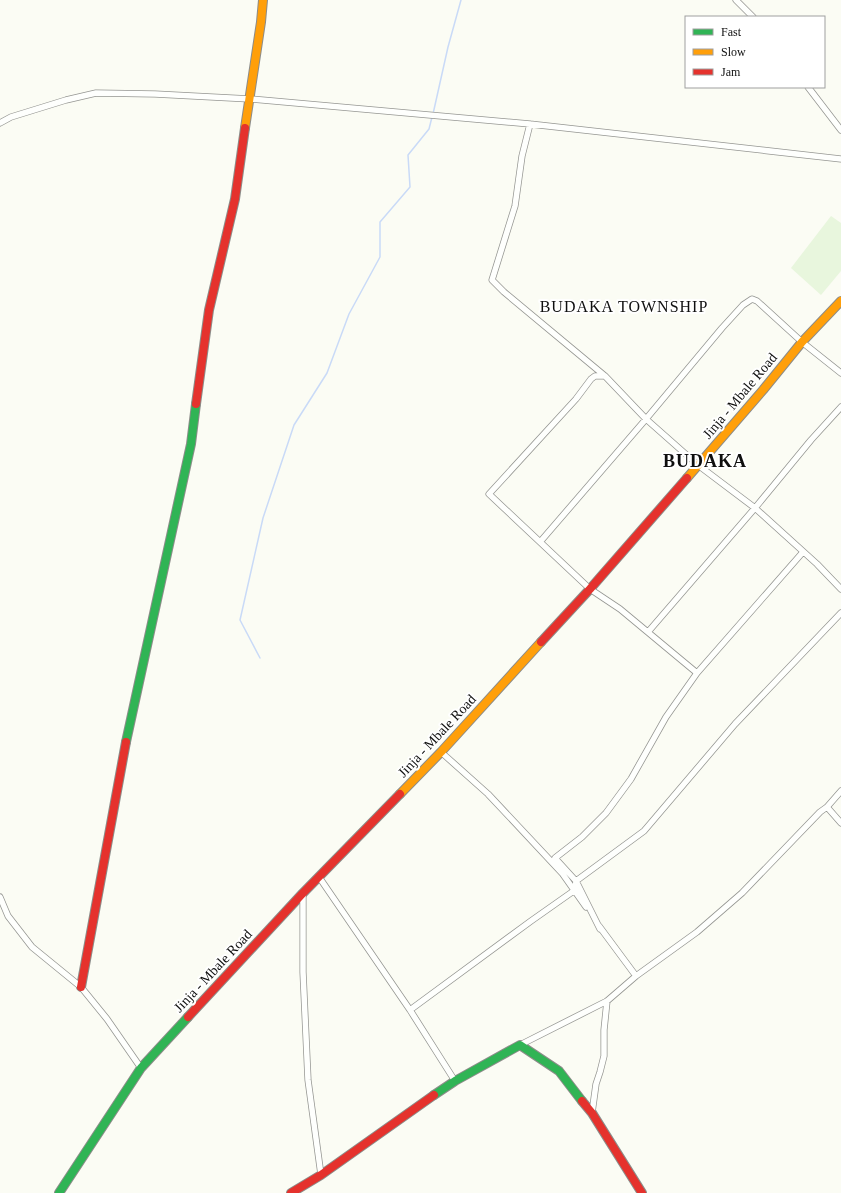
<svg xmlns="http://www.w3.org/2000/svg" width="841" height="1193" font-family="Georgia,serif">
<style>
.pitch{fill:#e8f6dd}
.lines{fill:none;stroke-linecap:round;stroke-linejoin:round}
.stream{stroke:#c9daf7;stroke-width:1.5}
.street-casing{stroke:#959692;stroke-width:7}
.fast-casing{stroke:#8c8c89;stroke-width:10}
.slow-casing{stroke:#8c8c89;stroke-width:10}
.jam-casing{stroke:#8c8c89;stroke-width:10}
.street{stroke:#fefffd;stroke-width:5.5}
.fast{stroke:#30b455;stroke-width:8}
.slow{stroke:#ff9f0a;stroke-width:8}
.jam{stroke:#e5322d;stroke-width:8}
.labels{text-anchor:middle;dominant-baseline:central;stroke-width:4;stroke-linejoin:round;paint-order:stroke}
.street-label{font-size:14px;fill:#0f0f0f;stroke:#fff}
.quarter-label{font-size:16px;letter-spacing:1px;fill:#0f0f0f;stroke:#fff}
.district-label{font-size:18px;font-weight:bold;letter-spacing:1px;fill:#0f0f0f;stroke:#fff}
</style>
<rect width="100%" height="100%" fill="#fbfcf4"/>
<path class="pitch" d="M831 216 841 223V271L821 295 791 268Z"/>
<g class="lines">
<path class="stream" d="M433 114 448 47 461 0
M260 658 240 620 263 518 294 425 327 373 349 314 380 257V222L410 187 408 155 429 129 432 117"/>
<g class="street-casing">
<path id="street" d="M736 0 753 17
M808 87 841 130
M0 123 11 117 66 100 96 93 155 94 250 99 530 124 841 159
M530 124 522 156 515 206 492 280 504 292 605 376 646 419 698 465 755 508 817 564 841 589
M605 376H595L591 379 576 399 489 494 590 589 620 609 697 673 803 552
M540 542 646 419 722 328 743 305 752 299 757 301 802 342 841 373
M648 632 755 508 811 440 841 407
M441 752 488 794 562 873 586 907
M827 807 841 823
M319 877 410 1010 455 1081
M303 893V972L308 1080 321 1175
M0 897 8 916 32 947 81 987 107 1019 141 1068
M599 926 636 976
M600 929 576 881 555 858 582 837 606 813 631 779 666 717 697 673
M410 1010 531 921 575 890 576 881 644 831 735 724 841 613
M520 1045 607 1001 636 976 697 932 742 893 820 812 827 807 841 791
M592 1113 596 1084 600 1072 604 1056V1030L607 1001"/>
</g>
<g class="fast-casing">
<path id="fast" d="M126 742 191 444 196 404
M434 1095 455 1081 520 1045 559 1071 582 1101
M59 1193 141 1068 188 1017"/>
</g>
<g class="slow-casing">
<path id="slow" d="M245 128 261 22 263 0
M687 478 763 390 802 342 841 301
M400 794 441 752 541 642"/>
</g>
<g class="jam-casing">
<path id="jam" d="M196 404 209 310 235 199 245 128
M541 642 590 589 687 478
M81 987 126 742
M188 1017 303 893 400 794
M582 1101 592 1113 642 1193
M291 1193 321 1175 434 1095"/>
</g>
<use href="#street" class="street"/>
<use href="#fast" class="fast"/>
<use href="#slow" class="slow"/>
<use href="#jam" class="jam"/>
</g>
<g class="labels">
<g class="street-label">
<text transform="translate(740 396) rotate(-50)">Jinja - Mbale Road</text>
<text transform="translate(437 736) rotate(-47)">Jinja - Mbale Road</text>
<text transform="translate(213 971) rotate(-47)">Jinja - Mbale Road</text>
</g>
<g class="quarter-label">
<text x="624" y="306">BUDAKA TOWNSHIP</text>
</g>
<g class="district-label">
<text x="705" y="461">BUDAKA</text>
</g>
</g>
<rect x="685" y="16" width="140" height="72" fill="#ffffff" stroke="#9f9f9f"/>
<rect x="693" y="29" width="20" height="6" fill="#30b455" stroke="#9f9f9f"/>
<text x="721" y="36" font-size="12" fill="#0f0f0f">Fast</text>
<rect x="693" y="49" width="20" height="6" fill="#ff9f0a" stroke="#9f9f9f"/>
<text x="721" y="56" font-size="12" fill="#0f0f0f">Slow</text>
<rect x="693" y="69" width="20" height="6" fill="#e5322d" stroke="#9f9f9f"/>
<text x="721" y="76" font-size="12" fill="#0f0f0f">Jam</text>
</svg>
